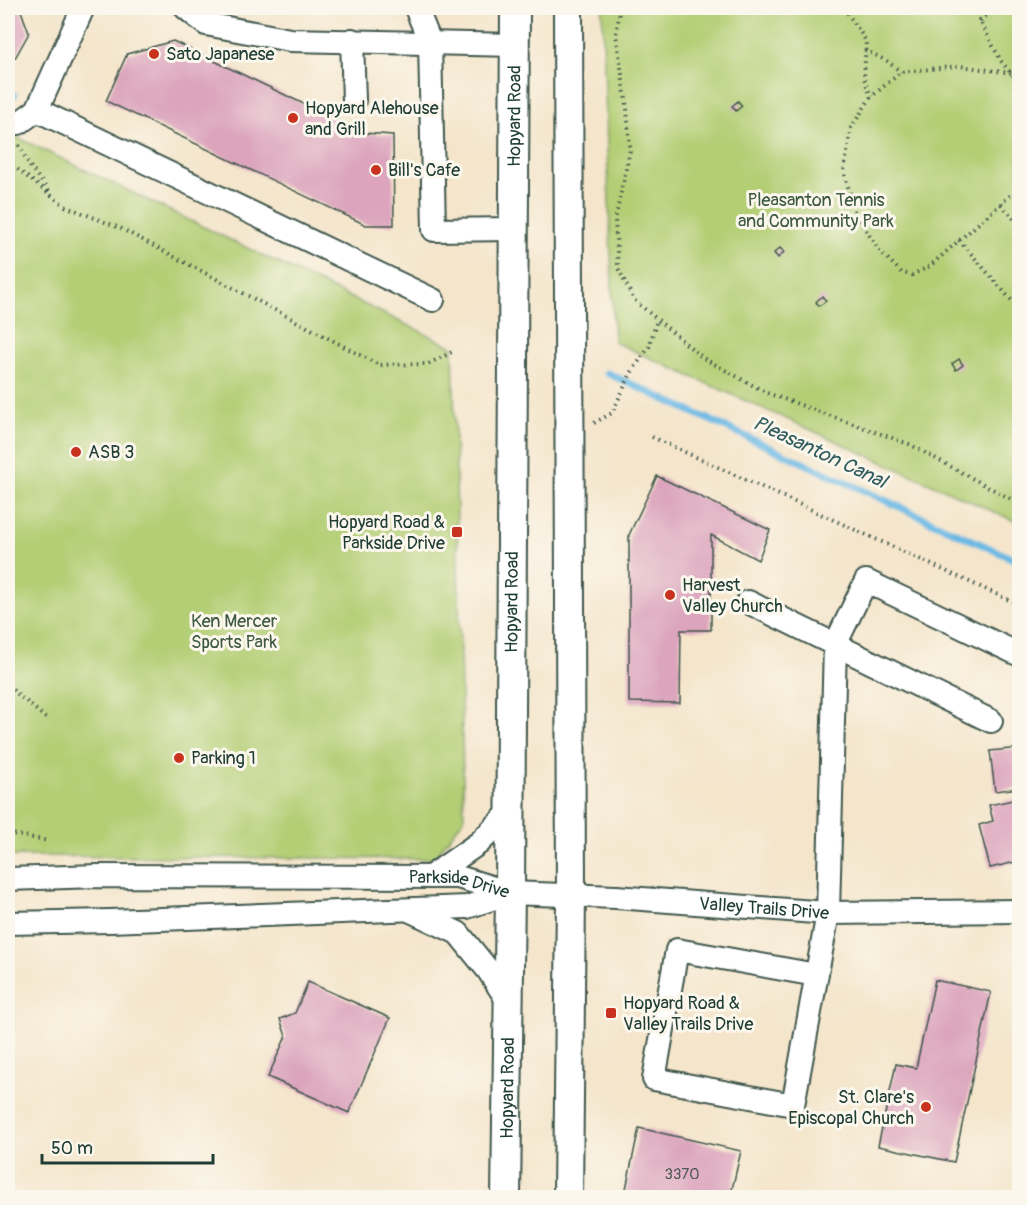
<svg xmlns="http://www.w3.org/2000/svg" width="1027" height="1205" font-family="Pangolin,sans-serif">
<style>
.green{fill:#b3ce75;stroke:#698654;stroke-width:1.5}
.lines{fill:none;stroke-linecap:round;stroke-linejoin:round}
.stream{stroke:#6bb9e5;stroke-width:7}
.building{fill:#dca5bd}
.minor-casing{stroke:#3f564b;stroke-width:26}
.major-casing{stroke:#3f564b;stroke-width:32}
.path{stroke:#3f564b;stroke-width:4;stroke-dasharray:1.5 4.5;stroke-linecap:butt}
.minor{stroke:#fff;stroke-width:22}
.major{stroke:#fff;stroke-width:28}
.poi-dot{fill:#c8321e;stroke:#fbf7ec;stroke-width:2}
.labels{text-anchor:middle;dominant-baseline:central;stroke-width:6;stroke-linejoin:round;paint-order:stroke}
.number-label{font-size:15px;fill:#4e5756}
.poi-label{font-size:18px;fill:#1f3d34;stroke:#fbf7ec;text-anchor:start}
.street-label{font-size:18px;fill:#1f3d34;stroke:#fbf7ec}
.park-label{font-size:18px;fill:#3d5a41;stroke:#fbf7ec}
.water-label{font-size:20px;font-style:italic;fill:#325c60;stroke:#fbf7ec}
</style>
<rect width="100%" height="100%" fill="#fbf7ec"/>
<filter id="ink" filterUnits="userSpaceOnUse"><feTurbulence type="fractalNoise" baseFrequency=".0167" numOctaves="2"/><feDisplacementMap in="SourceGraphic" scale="12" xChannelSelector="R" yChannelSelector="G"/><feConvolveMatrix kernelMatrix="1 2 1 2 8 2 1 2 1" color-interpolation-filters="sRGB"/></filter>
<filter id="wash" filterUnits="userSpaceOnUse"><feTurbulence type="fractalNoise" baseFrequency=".008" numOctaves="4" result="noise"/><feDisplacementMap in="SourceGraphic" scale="24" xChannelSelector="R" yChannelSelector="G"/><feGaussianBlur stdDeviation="1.35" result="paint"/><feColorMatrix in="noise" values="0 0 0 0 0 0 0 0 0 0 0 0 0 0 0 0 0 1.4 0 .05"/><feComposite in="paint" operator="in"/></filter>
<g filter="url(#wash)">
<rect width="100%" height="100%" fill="#f4e5cb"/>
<path class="green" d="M602 8H1019V523L614 342Z
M8 133 453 347 464 819 433 859 14 856 8 858Z"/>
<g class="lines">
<path class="stream" d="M8 92 14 95
M607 373 1020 562"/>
</g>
<g id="blocks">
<path class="building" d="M8 8H20L29 33 15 58 8 54Z
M173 41 364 133 393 135 394 225H366L106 101 127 54Z
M738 101 742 106 736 111 732 106Z
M780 248 784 252 778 258 774 253Z
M822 296 826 301 819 306 816 302Z
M959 359 963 365 956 370 952 364Z
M657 476 770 530 758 560 711 535V630H681L680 703 629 702V535Z
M1020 748V788L995 791 990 751Z
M1017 799 1020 808V861L990 868 979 825 993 821 989 805Z
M935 980 991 992 954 1162 878 1146 896 1064 916 1068Z
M308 982 390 1018 349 1113 268 1077 286 1036 280 1019 295 1013Z
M639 1128 741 1151 730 1198H624Z"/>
</g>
</g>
<g filter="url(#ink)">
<use href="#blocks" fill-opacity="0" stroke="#3f564b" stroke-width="1.5"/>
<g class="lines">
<g class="minor-casing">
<g id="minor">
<path d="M83 8 37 110 433 300"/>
<path d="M186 8 206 24 290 40 515 45"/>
<path d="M416 8 430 42 434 230 513 229"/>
<path d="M352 40 354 100"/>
<path d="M8 123H19L37 110"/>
<path d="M748 602 991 721"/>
<path d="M430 877 479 843 510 812"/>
<path id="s1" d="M8 879 97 876 458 877 510 893 616 897 828 913 1020 911"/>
<path d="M411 911 458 933 488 970 508 1001"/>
<path d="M8 923 110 921 467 907 510 893"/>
<path d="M816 975 677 950 654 1079 793 1105 828 913 835 645 866 581 1020 655"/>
</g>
</g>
<g class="major-casing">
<g id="major">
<path id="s2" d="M506 1198 510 893 515 8"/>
<path d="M568 1198 571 895 568 8"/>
</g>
</g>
<path class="path" d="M620 8 616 34 627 108 630 150 615 220 618 268 634 300 703 358 767 393 909 444 1020 504
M844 8 866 41 864 78 871 97
M973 8 1001 61 1020 84
M980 21 995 8
M865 50 887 61 901 72
M1011 73 960 66 901 72 871 97 851 128 844 171 855 213 878 249 902 273 912 275 930 266 1020 187
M19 145 31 168 49 191
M8 162 65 206 120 228 379 365 428 364 454 351
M1001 204 1020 226
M959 240 1020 310
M594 423 612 413 631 373 649 347 657 320
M652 437 1020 605
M8 686 48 720
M8 833 48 841"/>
<use href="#minor" class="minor"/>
<use href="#major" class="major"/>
</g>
</g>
<g class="poi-dot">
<circle cx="154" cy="54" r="6"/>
<circle cx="293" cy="118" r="6"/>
<circle cx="376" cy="170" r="6"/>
<circle cx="76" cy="452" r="6"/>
<rect x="451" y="526" width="12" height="12" rx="3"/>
<circle cx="670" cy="595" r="6"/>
<circle cx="179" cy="758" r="6"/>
<rect x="605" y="1007" width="12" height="12" rx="3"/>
<circle cx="926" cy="1107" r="6"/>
</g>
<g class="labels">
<g class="number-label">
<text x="682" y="1174">3370</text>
</g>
<g class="poi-label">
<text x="166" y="54">Sato Japanese</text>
<text x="305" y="108">Hopyard Alehouse<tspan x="305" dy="21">and Grill</tspan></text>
<text x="388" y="170">Bill's Cafe</text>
<text x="88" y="452">ASB 3</text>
<text x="445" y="522" text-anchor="end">Hopyard Road &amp;<tspan x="445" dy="21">Parkside Drive</tspan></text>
<text x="682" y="585">Harvest<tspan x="682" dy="21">Valley Church</tspan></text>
<text x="191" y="758">Parking 1</text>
<text x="623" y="1003">Hopyard Road &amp;<tspan x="623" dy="21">Valley Trails Drive</tspan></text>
<text x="914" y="1097" text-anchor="end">St. Clare's<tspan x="914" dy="21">Episcopal Church</tspan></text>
</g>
<g class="street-label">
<text stroke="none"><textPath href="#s2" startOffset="1082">Hopyard Road</textPath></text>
<text stroke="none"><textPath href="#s2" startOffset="596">Hopyard Road</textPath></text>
<text stroke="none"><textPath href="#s1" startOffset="452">Parkside Drive</textPath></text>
<text stroke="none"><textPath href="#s1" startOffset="759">Valley Trails Drive</textPath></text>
<text stroke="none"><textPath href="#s2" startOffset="110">Hopyard Road</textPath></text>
</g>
<g class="park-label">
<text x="816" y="200">Pleasanton Tennis<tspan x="816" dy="21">and Community Park</tspan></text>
<text x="234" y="621">Ken Mercer<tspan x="234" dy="21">Sports Park</tspan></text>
</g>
<g class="water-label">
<text transform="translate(820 452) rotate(25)">Pleasanton Canal</text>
</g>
</g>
<rect width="1027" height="1205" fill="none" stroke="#fbf7ec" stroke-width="30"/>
<path d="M42 1154v9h171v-9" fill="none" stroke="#1f3d34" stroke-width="3"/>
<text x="51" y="1154" font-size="18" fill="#1f3d34" stroke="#fbf7ec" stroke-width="4.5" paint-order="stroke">50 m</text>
</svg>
